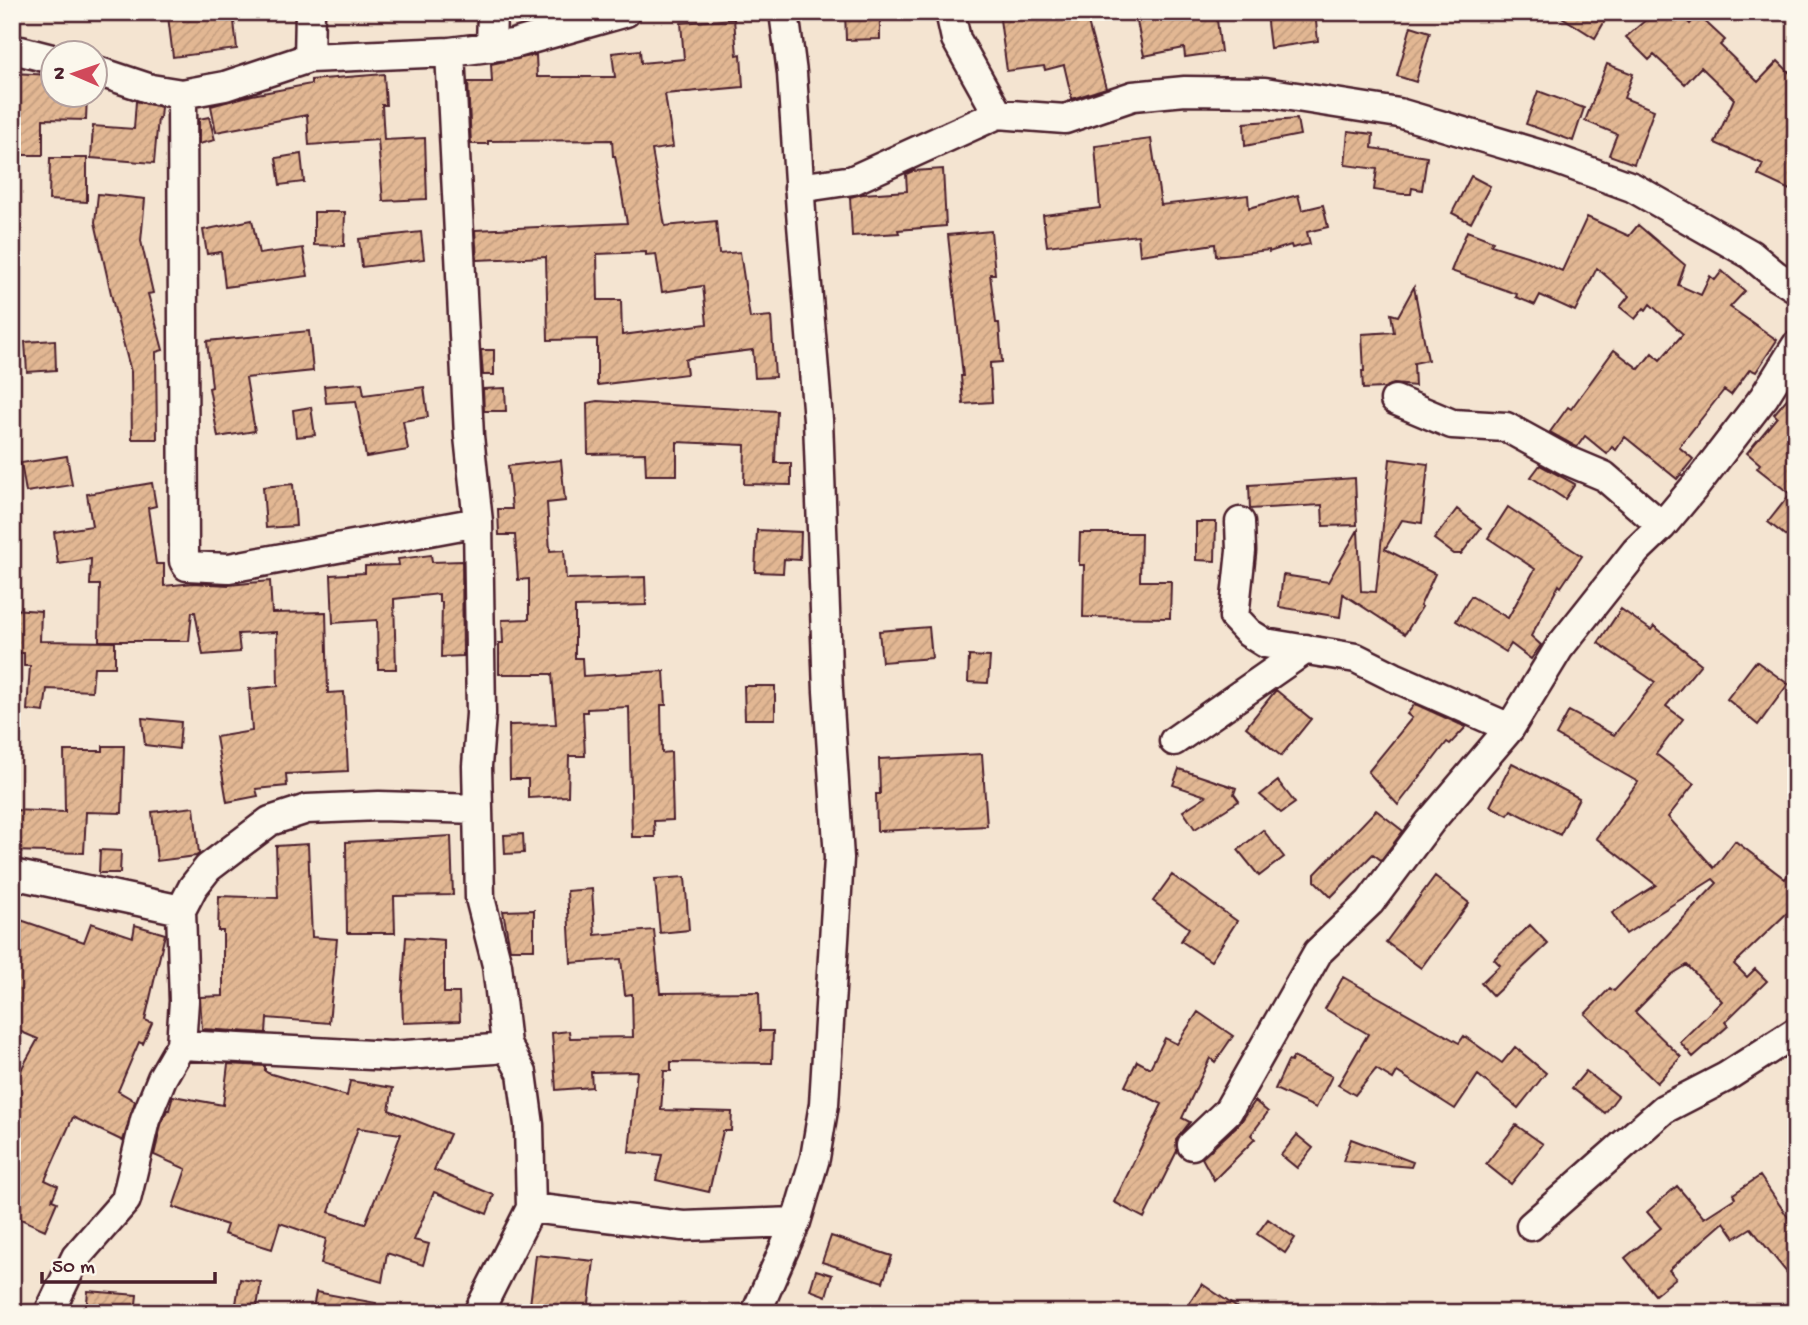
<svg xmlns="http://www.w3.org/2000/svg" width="1808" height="1325" font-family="'Gochi Hand',sans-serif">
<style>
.building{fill:url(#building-hatch);stroke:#4a1f2b;stroke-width:2;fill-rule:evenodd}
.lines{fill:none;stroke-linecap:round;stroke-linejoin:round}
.minor-casing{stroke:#4a1f2b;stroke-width:33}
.minor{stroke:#fbf7ec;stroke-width:28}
</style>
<defs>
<pattern id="building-hatch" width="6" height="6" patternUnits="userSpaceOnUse" patternTransform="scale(1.75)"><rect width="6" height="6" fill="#e2b793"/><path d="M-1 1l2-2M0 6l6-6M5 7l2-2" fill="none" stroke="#c39d7f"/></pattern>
</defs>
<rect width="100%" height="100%" fill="#f4e4d1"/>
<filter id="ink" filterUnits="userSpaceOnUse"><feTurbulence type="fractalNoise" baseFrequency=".0143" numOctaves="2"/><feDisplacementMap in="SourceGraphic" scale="14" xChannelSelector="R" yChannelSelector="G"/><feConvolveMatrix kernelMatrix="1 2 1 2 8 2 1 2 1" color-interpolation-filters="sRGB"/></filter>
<g filter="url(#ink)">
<path class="building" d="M195 12H233L237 49 173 57 168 16Z
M845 12H880V39L846 40Z
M999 12H1085L1106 88 1072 99 1064 65 1045 70 1044 66 1007 71Z
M1135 12H1216L1221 52 1185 57 1184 48 1144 56Z
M1276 12H1315L1318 41 1270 48 1266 14Z
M1554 12H1610L1595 38Z
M1655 12H1678L1690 24 1698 15 1725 40 1720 45 1758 82 1778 61 1796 79V193L1758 175 1763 164 1715 143 1734 99 1701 67 1685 84 1654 55 1649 60 1626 37Z
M734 19 737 55 741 54 743 87 665 94 673 147 652 150 665 226 716 221 719 254 740 252 750 318 771 316 775 377 755 378 753 350 690 358 685 360 687 374 597 385V339L548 340 546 257 477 260 475 230 627 223 615 156H613L612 140 488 141V144H471L468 82H492L491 64 536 55 537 77H615L612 53 640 50 641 63 684 59 681 23ZM646 252V255L656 254 662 292 703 286 707 324 622 335 621 300H598L597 254Z
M1411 26 1430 32 1416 82 1397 76Z
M1607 64 1633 74 1624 98 1654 110 1634 164 1609 155 1617 134 1585 121Z
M12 73 52 75V94H87L86 120 43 119V155H12Z
M384 74 386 105H382L384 140 425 138 427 199 383 201 378 140 309 145 307 115 216 132 211 106 252 95 311 84V80Z
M1538 91 1584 108 1573 141 1526 124Z
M136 101 161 107 160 118H158L154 163 91 158 93 126 134 129Z
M209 117 215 140 199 144V119Z
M1297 119 1300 135 1245 146 1244 123Z
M1348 131 1373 134 1372 148 1427 157 1422 190 1412 188 1411 194H1402L1374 190 1377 169 1345 165Z
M1151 139 1161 205 1248 195 1249 208 1298 195 1302 210 1323 205 1328 227 1307 232 1310 244 1292 248 1291 245 1269 252V250L1216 256 1215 244 1140 255 1138 235 1047 246 1043 215 1100 208 1095 146Z
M301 154 304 182 280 185 276 158Z
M50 158H87V202L49 200Z
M943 169 946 226 898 230 899 233 852 236 850 197 863 194 907 191 906 174 913 171Z
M1471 176 1490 186 1471 223 1452 213Z
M98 194 145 199 141 241 153 293 148 294 163 350 156 352 157 439H132L131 372 114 307 95 222Z
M314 212H345L344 246 314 245Z
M1587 217 1629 236 1638 225 1685 265 1678 285 1701 295 1710 276 1715 280 1722 271 1745 291 1730 307 1777 340 1756 372 1750 369 1731 395 1724 390 1679 447 1693 459 1677 479 1625 437 1616 450 1612 447 1607 454 1585 436 1577 447 1550 432 1568 407 1571 409 1614 350 1639 369 1652 353 1660 360 1683 334 1650 304 1646 310 1644 308 1635 319 1620 307 1629 296 1597 268 1575 311 1540 295 1535 305 1516 297 1517 294 1451 271 1467 231 1493 241 1491 245 1533 258 1562 271Z
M252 220 259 254 303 248 308 276 225 287 221 252 207 254 203 230Z
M991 231 995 274H990L996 323H999L1002 362 990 363 992 402 963 404 961 376H963L948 235Z
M421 232 424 259 362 267 359 239Z
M1414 287 1428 360 1414 363 1415 386 1394 384 1384 388 1363 389 1362 371H1364L1362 334 1394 332 1391 314 1398 316Z
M309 331 313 371 246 378 255 431 218 437 209 388 212 387 207 341Z
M55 340 56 370 27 372 25 342Z
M481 350H494V375H483Z
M362 383 364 395 424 387 428 417 403 421 408 450 366 457 356 401 326 403 324 386Z
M505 388 506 411H484L483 389Z
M1796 388V544L1768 522 1790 494 1757 468 1760 464 1747 453 1777 417 1774 414Z
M597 401 777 411 775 463H791V485L744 484 745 445 677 442V475H646L645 453 588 454 587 403Z
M311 407 315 435 296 437 293 410Z
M67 456 72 485 26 492 21 463Z
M1390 459 1428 464 1422 523 1402 520 1385 549 1435 574 1420 606 1422 607 1405 634 1343 594 1340 617 1279 607 1283 575 1328 582 1358 530 1361 591 1376 592Z
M561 460 565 501 547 503 550 551 564 550 566 579 645 577 646 605 575 607V658H582L583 676 664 671 666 705H661L662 753 671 752 673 820 654 821 655 837H632L629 707 587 709V712H583L585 756H569L568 796 528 798V779H510L509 725 556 724 552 674H499V643H503L502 620 529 619V579L518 580 515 535H499L498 509H512L508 466Z
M1540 465 1575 484 1565 499 1531 477Z
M1355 478 1357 525 1323 526 1322 505 1250 509 1249 485Z
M152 483 156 506 148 508 156 564H164V586L193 583 229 585 270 581 272 613 326 612 328 693 344 692 348 771 286 774 287 786 256 789 258 796 227 802 216 737 252 731 249 689 278 686 277 632 238 634 240 652 203 655 195 612H192L189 641H99L100 585H90L91 559 58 564 54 532 92 526 87 494Z
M293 484 296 526 266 528 263 487Z
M1508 507 1582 556 1561 587 1559 585 1531 636 1541 645 1531 659 1511 644 1506 652 1456 621 1471 596 1508 618 1535 569 1488 538Z
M1457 509 1481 528 1461 554H1454L1434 539Z
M1196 522H1216L1215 561 1196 560Z
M757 530 801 532 800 560 784 559 783 573 755 572Z
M1080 533H1141L1140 581H1171L1170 618 1083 617 1084 565H1079Z
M431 555 432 562 462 561 463 656 441 657 442 602H439V594L394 599 396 669H378L377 620 333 623 331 575 365 573V566L399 565 398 559Z
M12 609 41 611 40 641 115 642V667H94L92 691 47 689 44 712 27 710 30 666H24V653H12Z
M1621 609 1651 630 1654 626 1701 664 1666 706 1683 719 1656 754 1694 784 1668 817 1714 868 1735 841 1785 879 1796 864V919L1787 913 1734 964 1747 977 1755 969 1767 981 1725 1022 1728 1026 1693 1057 1680 1042 1722 1001 1687 965 1671 975 1635 1012 1681 1057 1657 1083 1585 1014 1610 988 1614 991 1717 883 1713 879 1626 934 1612 913 1656 885 1596 838 1638 782 1556 735 1569 711 1614 735 1655 682 1598 643Z
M929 627 932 658 882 662 879 631Z
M969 656 990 657 988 683 968 682Z
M1756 661 1788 684 1758 725 1727 699Z
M744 686H775V719H745Z
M1276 690 1311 719 1281 756 1246 727Z
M1415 704 1466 727 1450 744 1447 742 1398 805 1368 772 1412 718 1407 714Z
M142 718 181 722 179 749 145 745Z
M103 746H124L122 813 86 812 84 853 12 851V810L65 812 64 751H103Z
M982 754 987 826 877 831 876 794H880L879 759Z
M1512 763 1579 798 1560 835 1511 810 1508 815 1490 806Z
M1179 769 1236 788 1234 794 1239 801 1195 829 1183 811 1206 796 1173 785Z
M1278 781 1295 803 1281 813 1260 795Z
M194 807 199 854 196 856 157 861 152 812Z
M1376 810 1403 831 1381 860 1373 854 1331 897 1315 881V874Z
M1263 830 1284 857 1259 876 1238 850Z
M523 834 524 853 505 854 504 835Z
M451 836 453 895 394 896 395 933H347L346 842Z
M308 844 312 937 337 939 329 1023 267 1018 266 1033 202 1029 200 997 223 996V931H218L219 896 278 898 276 846Z
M100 850 121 851 120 873H99Z
M1172 875 1237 921 1211 961 1181 941 1189 928 1153 901Z
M1435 876 1469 903 1421 968 1386 942Z
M685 877 689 930 660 933 655 879Z
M592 889 595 935 654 930 660 993 759 992 760 1031H773L772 1063 671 1062V1071H664L661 1110 732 1112 731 1131H723L709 1192 656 1180 662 1155 629 1152 637 1071 591 1072 592 1087 556 1090 552 1033 569 1031 570 1038 633 1037 632 994 625 995 621 959 571 963 567 891Z
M534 910V949H510L503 911Z
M12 917 84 942 91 923 133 937 135 925 165 934 145 1020 152 1023 143 1044 139 1042 118 1091 135 1101 123 1141 73 1117 45 1180 58 1186 52 1200 57 1202 45 1230 12 1215V1086L38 1039 12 1028V978L20 960 12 958Z
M1530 925 1548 944 1493 996 1481 983 1500 965 1494 959Z
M406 937 444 940V993H459L460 1021 403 1023 402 995Z
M1343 977 1459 1043 1464 1036 1502 1063 1515 1047 1546 1073 1518 1108 1478 1075 1455 1109 1397 1072 1393 1079 1376 1069 1355 1095 1338 1085 1368 1034 1325 1009Z
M1198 1012 1233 1036 1215 1062 1210 1058 1182 1118 1190 1122 1176 1140 1177 1151 1144 1218 1114 1202 1162 1104 1125 1086 1137 1061 1150 1068 1165 1038 1177 1044Z
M1293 1057 1332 1076 1316 1108 1275 1089 1288 1061 1291 1062Z
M228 1064 265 1066V1071L268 1073 347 1096 350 1081 393 1088 389 1110 450 1134 434 1170 494 1195 487 1214 434 1192 414 1240 429 1244 423 1265 387 1253 382 1282 321 1264 326 1239 280 1223 272 1249 224 1234 227 1225 173 1207 186 1169 154 1155 161 1125 167 1110H169L173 1096 223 1105ZM358 1128 401 1134 365 1224 329 1212Z
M1586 1071 1618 1096 1605 1113 1572 1088Z
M1255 1101 1268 1112 1251 1135 1255 1139 1214 1180 1202 1158 1240 1123Z
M1516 1125 1543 1144 1511 1184 1486 1164Z
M1297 1135 1313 1148 1297 1168 1281 1155Z
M1351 1139 1413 1162 1411 1167 1343 1161Z
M1760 1176 1796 1229V1284L1751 1228 1735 1238 1724 1222 1669 1270 1676 1278 1655 1295 1625 1258 1661 1228 1647 1212 1677 1186 1704 1218 1735 1198 1733 1194Z
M1268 1219 1295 1238 1285 1253 1257 1234Z
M831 1236 892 1256 883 1282 822 1262Z
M536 1255 594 1261 588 1312 530 1305Z
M816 1270 832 1275 826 1296 810 1290Z
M240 1279 261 1282 257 1307 236 1304Z
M1202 1284 1245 1313H1183Z
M88 1291 137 1295 135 1313H86Z
M316 1292 376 1303 375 1313H312Z"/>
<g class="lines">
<g class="minor-casing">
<path id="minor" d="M950 12 956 39 998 114
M491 47 492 12
M12 52 21 51 52 59
M450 52 469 436 478 522 481 714 477 766 480 898 497 965 506 1044 522 1073 529 1125 531 1208 478 1313
M309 58 310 12
M94 70 151 89 182 94 225 86 309 58 450 52 513 44 626 12
M182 94 184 561 187 566 229 568 478 522
M799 188 853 180 998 114 1065 119 1133 96 1185 91 1265 92 1399 113 1555 159 1632 187 1750 254 1775 275 1796 288
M1395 400 1452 424 1506 427 1566 460 1604 476 1662 526
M1240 522 1241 551 1234 617 1249 633 1265 643 1356 658 1394 677 1510 728
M1174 741 1306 649
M12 874 181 910 193 887 208 868 270 821 307 809 379 806 478 809
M181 1045 391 1056 494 1049 506 1044
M1192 1145 1228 1111 1318 952 1370 902 1430 822 1510 728 1559 648 1636 551 1662 526 1697 484 1764 397 1796 346
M531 1208 683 1226 796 1222
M1531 1226 1664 1109 1726 1077 1796 1032
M49 1313 76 1257 126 1200 145 1120 162 1078 181 1045 184 1001 181 910
M756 1313 796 1222 815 1158 824 1104 839 858 828 691 818 420 801 212 792 73 784 12"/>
</g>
<use href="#minor" class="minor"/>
</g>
</g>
<rect width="1808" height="1325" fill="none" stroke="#fbf7ec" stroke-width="42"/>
<rect x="21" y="21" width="1766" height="1283" fill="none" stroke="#4a1f2b" stroke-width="2.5" filter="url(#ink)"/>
<g transform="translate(74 74) rotate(272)"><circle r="33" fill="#fbf7ec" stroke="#b4a19f" stroke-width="2"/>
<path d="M0-5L12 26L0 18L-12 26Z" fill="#d1495b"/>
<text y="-10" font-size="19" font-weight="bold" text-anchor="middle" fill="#4a1f2b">N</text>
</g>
<path d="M42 1272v10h173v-10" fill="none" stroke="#4a1f2b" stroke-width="3.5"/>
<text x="52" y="1272" font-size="21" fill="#4a1f2b" stroke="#fbf7ec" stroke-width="5" paint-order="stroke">50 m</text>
</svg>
